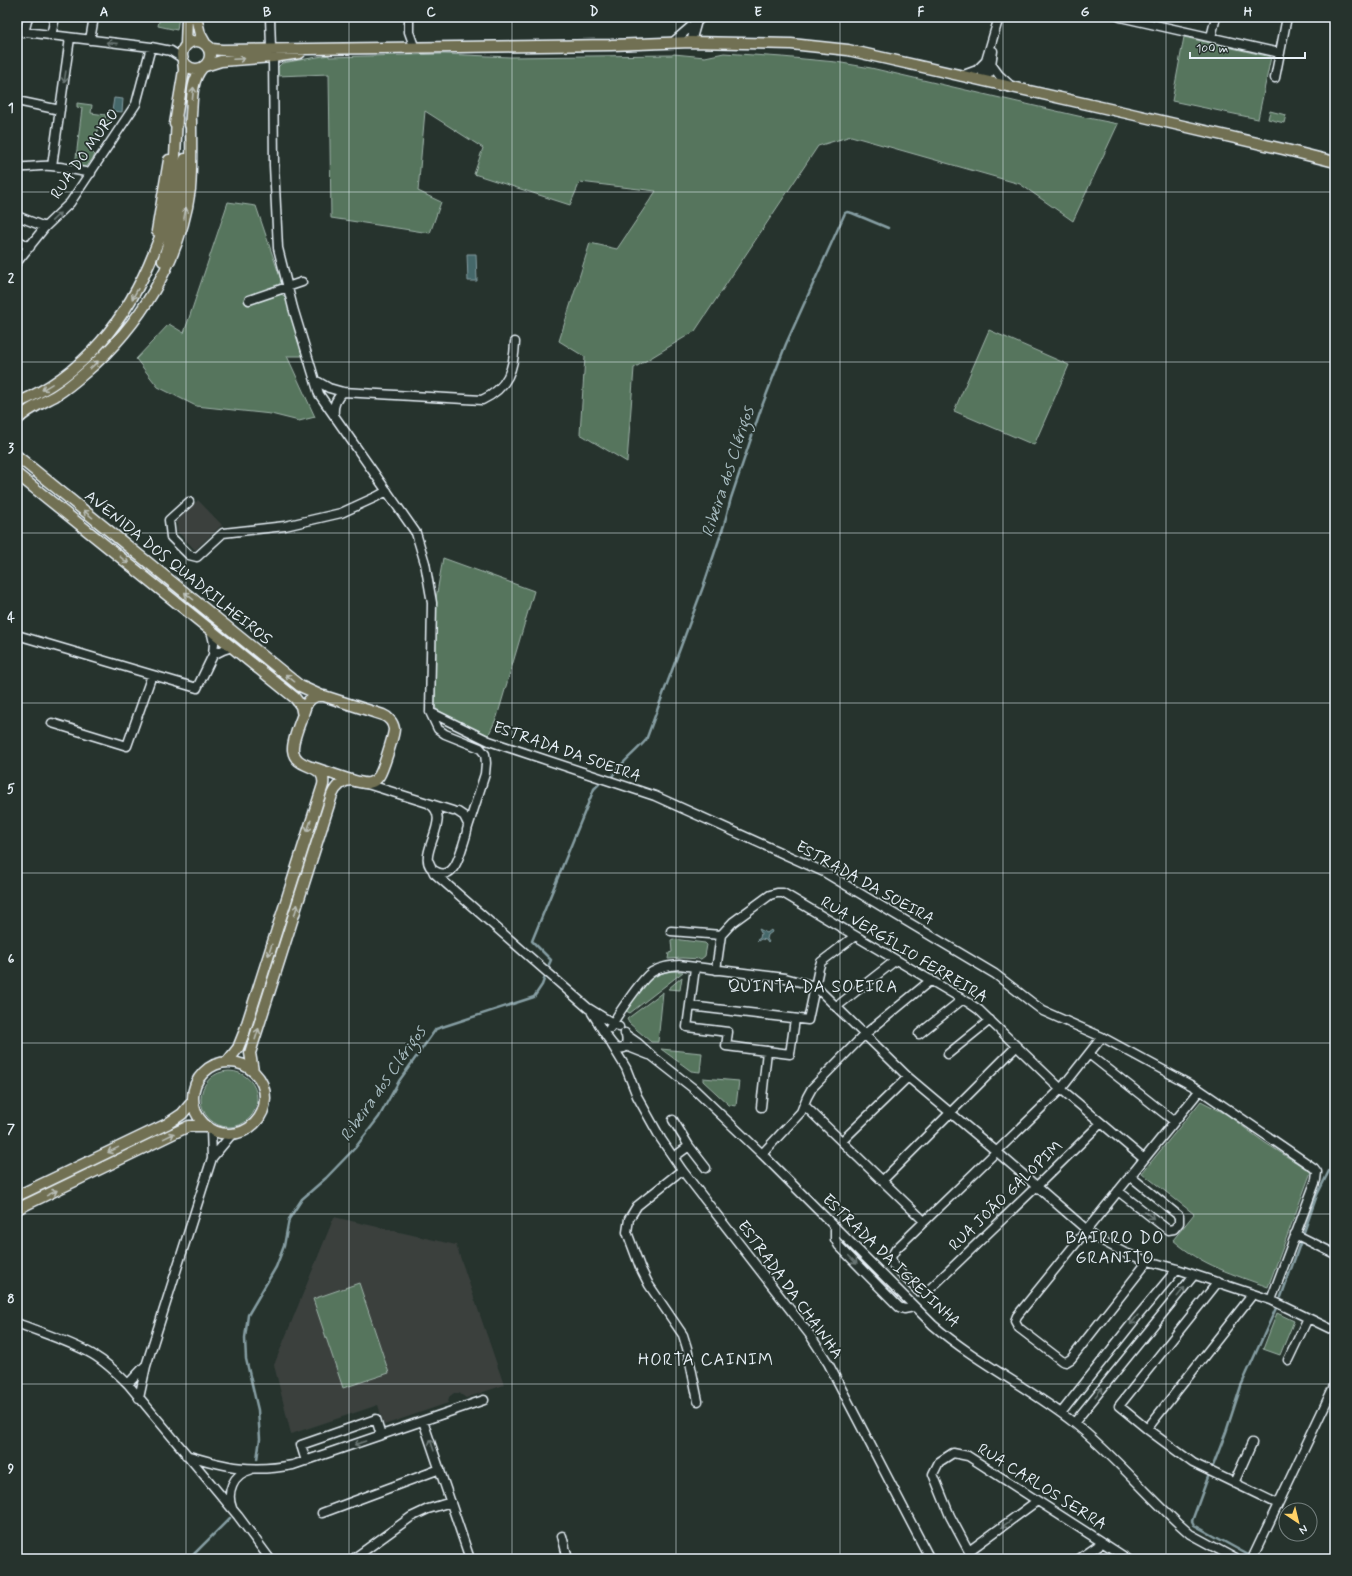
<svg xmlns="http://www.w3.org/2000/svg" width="1352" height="1576" font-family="Mynerve,sans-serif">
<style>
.built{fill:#3a403d}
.green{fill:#56755d;stroke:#9fb3aa}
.water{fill:#44676a;stroke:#869ea3}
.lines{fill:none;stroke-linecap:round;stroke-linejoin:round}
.stream{stroke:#869ea3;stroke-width:2.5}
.minor-casing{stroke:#e8f1f8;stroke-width:11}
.major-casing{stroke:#e8f1f8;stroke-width:13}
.minor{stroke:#26332d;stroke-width:8}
.major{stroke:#716f52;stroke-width:10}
.oneway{stroke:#6a7674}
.oneway2{stroke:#b8bdb6}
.grid{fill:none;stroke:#e8f1f8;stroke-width:1;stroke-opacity:0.55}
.labels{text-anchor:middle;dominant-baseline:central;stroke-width:3.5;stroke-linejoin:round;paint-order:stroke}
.street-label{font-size:16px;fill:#e8f1f8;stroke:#26332d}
.water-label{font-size:17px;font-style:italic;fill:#a6babf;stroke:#26332d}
.neighbourhood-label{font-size:17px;letter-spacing:1px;fill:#e8f1f8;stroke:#26332d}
.neatline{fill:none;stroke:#e8f1f8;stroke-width:1.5}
.grid-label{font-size:13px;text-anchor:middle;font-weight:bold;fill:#e8f1f8}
</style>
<rect width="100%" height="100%" fill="#26332d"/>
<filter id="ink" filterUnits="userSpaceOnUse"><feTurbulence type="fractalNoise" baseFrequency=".025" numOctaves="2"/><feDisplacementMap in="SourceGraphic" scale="8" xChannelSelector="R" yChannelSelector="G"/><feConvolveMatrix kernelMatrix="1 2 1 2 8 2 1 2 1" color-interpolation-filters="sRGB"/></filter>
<g filter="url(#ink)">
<path class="built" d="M198 500 222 525 195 550 177 531V521Z
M334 1217 456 1245 504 1385 466 1398 459 1393H454L449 1397 448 1403 384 1425 378 1405 291 1434 274 1365Z"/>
<path class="green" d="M160 17H179L177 30 158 26Z
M1184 37 1271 57 1258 119 1172 101Z
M724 53 782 57 836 62 871 68 1078 116 1118 124 1073 221 1020 184 851 136 818 146 695 331 634 368 627 462 580 434 585 357 559 341 590 243 617 249 656 191 580 182 570 205 474 174 483 148 425 111 418 191 441 202 430 233 331 218 329 74 277 76V68L282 63 329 55V57L444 54 510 57 672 55 674 54 705 57Z
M77 103 92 105 91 113 106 115 105 120H111V124H98L97 141 90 150 95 155 86 168 75 166 82 108 77 107Z
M1270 111 1286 115 1284 123 1268 119Z
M228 202 256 206 281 280 279 286 281 294 286 297 305 356H287L315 417 299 421 271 414 196 406 158 387 136 359 169 324 184 333Z
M989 330 1069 365 1034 445 954 411Z
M443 558 534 591 497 717 488 736 437 711 435 706V604Z
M673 939 705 943 707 945 705 956 701 959 682 958 668 959 669 953 672 952 671 940Z
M670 971 683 972 630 1013 626 1011C639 992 647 976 670 971Z
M682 977 680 990 668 989Z
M663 992 658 1042H651L629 1023 627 1019Z
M661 1049 702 1053 700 1072 691 1071Z
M201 1099a28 28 0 1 1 56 0a28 28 0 1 1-56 0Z
M703 1078 739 1081 736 1106 729 1105 703 1081Z
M1201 1101 1226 1114 1264 1142 1311 1172 1268 1287C1233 1274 1203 1266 1173 1240L1194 1214 1142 1173Z
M359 1283 389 1373 343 1388 313 1299Z
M1277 1313 1294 1321 1280 1355 1263 1349Z"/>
<path class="water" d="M114 98 123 99 122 112 112 111Z
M467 254H476L477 281H468Z
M759 929 767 933 771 930 772 932 768 935 767 939 769 942 768 943 766 940 761 939 758 941 757 940 760 938 761 933Z"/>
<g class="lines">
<path class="stream" d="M612 777C617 766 637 751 646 740L703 587 724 525 731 498 762 406 786 344 845 213 847 212 852 213 888 228
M547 969 551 960 532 941 594 789 599 784
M1304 1232 1317 1195 1329 1171
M1281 1297 1301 1241
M257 1459 260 1439 258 1410 246 1359 245 1338 248 1315 276 1267 284 1246 289 1219 302 1199 326 1178 355 1148 379 1117 399 1081 436 1029 534 997 542 985 546 974
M1213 1466 1226 1432 1241 1386 1276 1308
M1208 1477 1192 1521 1194 1525 1252 1557
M189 1559 230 1518"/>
<g class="minor-casing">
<path id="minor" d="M270 17 271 48
M409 17V32L414 46
M1120 17 1280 53
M17 31 151 47 171 51 182 58
M24 33 28 17
M51 36 55 17
M1211 37 1216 17
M90 40 94 17
M691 42 697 21
M672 43 702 17
M273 57 274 165 278 248 293 308 319 394 416 533 425 563 432 603 430 712 438 729 445 734 480 748 485 754 486 763 485 774 467 830
M991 64 999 75 1013 88
M961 76 977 70 985 62
M1275 78 1287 17
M983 81V71L999 17
M983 81 990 72 993 51
M17 101 60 110
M52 166 70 38
M17 167C29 168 39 165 51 166 65 167 78 171 91 173
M17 216 45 227
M17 240 30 247
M17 262 45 227 70 203 136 104 151 47
M249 300 302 282
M315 380 329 388 343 392 482 400C508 388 514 369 515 342
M334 415C333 405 336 399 343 392
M189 502 169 520 171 537 189 555 197 557 223 533 285 526 341 513 376 497 387 491
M17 635 197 688 213 655 214 643 211 630
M213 655 223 650 232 647
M430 712 489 741 655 796 824 872 995 974 1043 1011 1102 1037 1200 1090 1314 1168 1317 1172 1316 1180 1271 1300
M52 723 127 746 152 675
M364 783 453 811
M429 804C456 819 409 860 437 872 454 880 459 856 463 845 465 838 468 831 468 824L464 816 458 812
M429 862 434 873 588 1008 619 1027
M671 931 721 935
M695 968 687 1027 728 1032 726 1046 790 1054 795 1019
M716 970 721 935 733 922 770 895 777 893H783L969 1003 979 1010 1061 1089 1144 1159
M690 1006 808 1020 819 968 821 962 855 936
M836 1007 896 960
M592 1013C599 1023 609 1044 618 1049L624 1048C628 1043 627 1038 625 1033
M610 1028C616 1017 642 978 652 972 660 967 669 966 679 965L785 978 815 986 908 1077 997 1152 1095 1237 1125 1253 1148 1261 1177 1269 1271 1300 1335 1331
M625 1034 638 1043 652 1056 694 1089 762 1154 933 1325C976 1362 1028 1387 1073 1422 1112 1453 1144 1492 1180 1525L1190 1534 1236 1559
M919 1034 963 999
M612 1045 626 1068 637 1096 661 1139 682 1170 810 1335 828 1363 930 1559
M626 1046 649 1055
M948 1054 990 1020
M1089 1054 1174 1121
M804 1105 924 1221
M761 1107 767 1051
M673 1120 689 1146 706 1168
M1101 1123 1037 1186 931 1288 925 1292 918 1291 893 1265 891 1257 896 1249 1061 1089 1102 1037
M842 1141 908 1077
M762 1154 801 1112 807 1097 812 1088 864 1035 931 980
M674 1157 689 1146
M212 1158 232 1134
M682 1170 637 1206 629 1219 627 1232 640 1267 649 1285 683 1335 687 1348 698 1401
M882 1181 1016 1047
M1118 1191 1168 1230 1174 1229 1179 1223V1216L1130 1176
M835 1228V1239L839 1246 899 1307 904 1309 914 1307
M1295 1234 1335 1254
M1148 1261 1071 1359 1066 1362 1062 1361 1019 1328 1015 1321 1017 1316 1200 1090
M1218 1282 1119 1406 1147 1429 1193 1463 1278 1504
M17 1323C42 1333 69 1341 92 1354 106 1362 117 1373 128 1384L238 1516 270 1559
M1288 1360 1308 1318
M128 1384 145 1366
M139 1398 146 1366 212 1158 211 1129
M1061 1413 1137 1317 1177 1269
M423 1421 470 1559
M1074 1423 1194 1275
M1147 1429 1253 1294
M186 1455C226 1467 251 1473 293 1465L484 1400
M306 1461 301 1445 376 1419 381 1435
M1234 1483 1252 1443
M232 1508C226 1492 233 1474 250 1470
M322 1513 440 1469
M562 1536 568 1559
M969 1551 1037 1501
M353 1559 411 1517 428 1509 451 1502
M973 1559 950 1516 933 1474 939 1462 953 1453 968 1456 1128 1559
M1079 1559 1102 1543
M1252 1559 1335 1384"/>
</g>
<g class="major-casing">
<path id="major" d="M196 17 200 34 205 43
M182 55a14 14 0 1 1 28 0a14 14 0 1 1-28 0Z
M186 44 187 17
M207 45 212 49 222 50 611 45 691 42 791 44 848 50 1127 113 1283 149 1335 162
M205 66 221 61 273 57 300 53
M175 124 184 70 183 61
M190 125C193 108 189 83 202 68
M157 231 169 160
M163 261 175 221 185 159
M17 403C84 375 128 318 154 252 158 241 164 229 167 218 175 185 175 151 177 118
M17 420C27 409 42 403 55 396 66 389 77 380 86 372 139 326 181 260 190 189 192 166 191 142 191 120
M17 456 300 686 322 696
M17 474 295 698 301 706 303 716
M227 1062 238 1048 244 1033 323 785C327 762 295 771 293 750 292 739 302 719 305 708 308 699 314 695 324 696L383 715C388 717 393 722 394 729 394 735 383 770 379 776 377 779 373 782 369 783 360 785 323 770 312 767
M193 1098a36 36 0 1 1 72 0a36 36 0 1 1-72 0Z
M253 1071 250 1053 332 795C336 786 342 780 352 780
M17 1196 167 1124 182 1114 193 1101
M17 1209 189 1126H205"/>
</g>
<use href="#minor" class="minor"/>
<use href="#major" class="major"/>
</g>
<defs><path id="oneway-shaft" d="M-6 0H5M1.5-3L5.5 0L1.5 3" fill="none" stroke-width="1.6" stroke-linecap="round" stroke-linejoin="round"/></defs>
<g class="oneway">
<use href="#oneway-shaft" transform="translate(112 43) rotate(-174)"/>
<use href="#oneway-shaft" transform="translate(65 77) rotate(98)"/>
<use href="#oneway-shaft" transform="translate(56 217) rotate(-44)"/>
<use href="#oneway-shaft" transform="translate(1149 1215) rotate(38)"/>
<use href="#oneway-shaft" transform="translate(853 1260) rotate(46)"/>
<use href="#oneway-shaft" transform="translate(1181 1292) rotate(-51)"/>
<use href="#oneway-shaft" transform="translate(1134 1320) rotate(129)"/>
<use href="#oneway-shaft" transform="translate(1099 1392) rotate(-51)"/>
<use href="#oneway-shaft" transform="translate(360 1443) rotate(161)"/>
<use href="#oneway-shaft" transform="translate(432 1445) rotate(-109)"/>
<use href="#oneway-shaft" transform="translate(1006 1524) rotate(144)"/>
</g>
<g class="oneway2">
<use href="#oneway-shaft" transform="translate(239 59) rotate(-3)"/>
<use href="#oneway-shaft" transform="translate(193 93) rotate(-85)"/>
<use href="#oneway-shaft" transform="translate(185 213) rotate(-80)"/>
<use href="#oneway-shaft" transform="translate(135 294) rotate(119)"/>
<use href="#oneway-shaft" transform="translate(94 365) rotate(-43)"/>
<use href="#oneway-shaft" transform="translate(47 387) rotate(149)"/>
<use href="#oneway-shaft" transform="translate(88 514) rotate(-141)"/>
<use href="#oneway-shaft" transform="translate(124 560) rotate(39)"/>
<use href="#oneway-shaft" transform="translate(189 596) rotate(-141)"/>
<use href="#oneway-shaft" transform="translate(290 678) rotate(-141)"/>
<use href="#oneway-shaft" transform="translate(309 826) rotate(108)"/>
<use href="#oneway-shaft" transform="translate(296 910) rotate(-73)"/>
<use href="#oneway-shaft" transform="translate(270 950) rotate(108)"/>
<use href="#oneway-shaft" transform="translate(257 1034) rotate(-72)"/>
<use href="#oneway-shaft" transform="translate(169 1136) rotate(-26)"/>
<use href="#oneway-shaft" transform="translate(113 1150) rotate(154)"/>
<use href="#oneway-shaft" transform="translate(52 1193) rotate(-26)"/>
</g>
</g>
<path class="grid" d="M186 17V1559M349 17V1559M512 17V1559M676 17V1559M840 17V1559M1003 17V1559M1166 17V1559M17 192H1335M17 362H1335M17 533H1335M17 703H1335M17 873H1335M17 1043H1335M17 1214H1335M17 1384H1335"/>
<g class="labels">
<g class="street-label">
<text transform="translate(85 154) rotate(-55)">RUA DO MURO</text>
<text transform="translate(178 568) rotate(39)">AVENIDA DOS QUADRILHEIROS</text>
<text transform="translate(567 752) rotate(19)">ESTRADA DA SOEIRA</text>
<text transform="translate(865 883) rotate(29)">ESTRADA DA SOEIRA</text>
<text transform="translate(904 950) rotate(31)">RUA VERGÍLIO FERREIRA</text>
<text transform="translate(1006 1196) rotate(-44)">RUA JOÃO GALOPIM</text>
<text transform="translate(891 1261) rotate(44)">ESTRADA DA IGREJINHA</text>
<text transform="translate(790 1290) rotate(54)">ESTRADA DA CHAINHA</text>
<text transform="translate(1042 1487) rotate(32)">RUA CARLOS SERRA</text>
</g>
<g class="water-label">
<text transform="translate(728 472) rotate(-72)">Ribeira dos Clérigos</text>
<text transform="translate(383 1084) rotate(-55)">Ribeira dos Clérigos</text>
</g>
<g class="neighbourhood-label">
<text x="813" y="987">QUINTA DA SOEIRA</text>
<text x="1115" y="1238">BAIRRO DO<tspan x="1115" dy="20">GRANITO</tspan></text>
<text x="706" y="1360">HORTA CAINIM</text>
</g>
</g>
<rect width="1352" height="1576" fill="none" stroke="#26332d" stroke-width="44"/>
<g transform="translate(1298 1522) rotate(145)"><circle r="19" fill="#26332d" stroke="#747f7e"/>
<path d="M0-3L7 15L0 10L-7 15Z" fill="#ffd166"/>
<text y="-6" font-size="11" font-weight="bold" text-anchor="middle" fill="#e8f1f8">N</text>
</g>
<path d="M1190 52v6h115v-6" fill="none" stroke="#e8f1f8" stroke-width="2"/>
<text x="1196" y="52" font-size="12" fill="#e8f1f8" stroke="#26332d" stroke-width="3" paint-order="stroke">100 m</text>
<rect x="22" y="22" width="1308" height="1532" class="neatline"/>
<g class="grid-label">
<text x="104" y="16">A</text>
<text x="267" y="16">B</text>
<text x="431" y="16">C</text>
<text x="594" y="16">D</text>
<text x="758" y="16">E</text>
<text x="921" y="16">F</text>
<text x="1085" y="16">G</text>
<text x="1248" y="16">H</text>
<text x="11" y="112">1</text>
<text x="11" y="282">2</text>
<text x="11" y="452">3</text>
<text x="11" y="622">4</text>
<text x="11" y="793">5</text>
<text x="11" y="963">6</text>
<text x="11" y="1133">7</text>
<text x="11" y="1303">8</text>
<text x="11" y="1473">9</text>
</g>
</svg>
